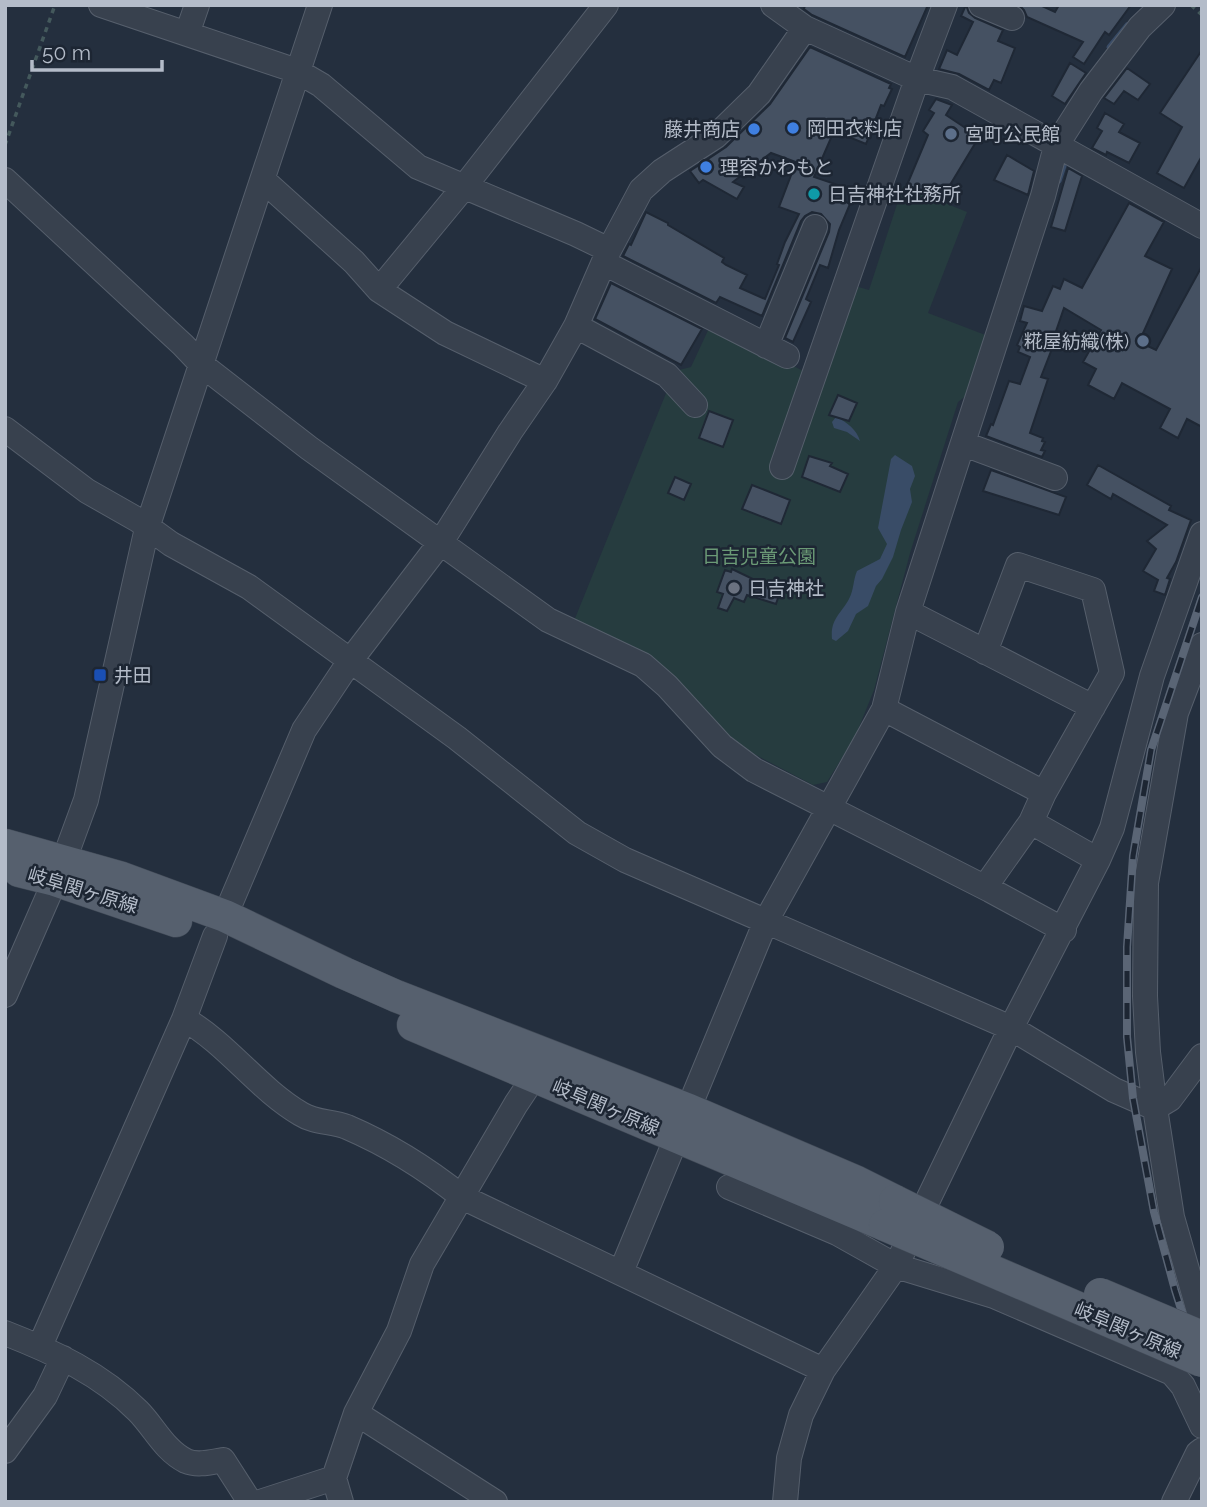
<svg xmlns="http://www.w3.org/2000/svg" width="1207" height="1507" font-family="Raleway,'Noto Sans JP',sans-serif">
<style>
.green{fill:#263c3f}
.water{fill:#394c67}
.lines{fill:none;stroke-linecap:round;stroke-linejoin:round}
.stream{stroke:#394c67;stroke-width:5}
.building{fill:#455162;stroke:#1f2835;stroke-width:2}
.minor-casing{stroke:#565f6c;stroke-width:26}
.major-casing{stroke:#414a57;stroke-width:33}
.path{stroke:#44595c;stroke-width:3.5;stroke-dasharray:5 5;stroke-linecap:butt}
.minor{stroke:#38414e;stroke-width:24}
.major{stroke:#56606e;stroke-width:32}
.rail-casing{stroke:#5a6575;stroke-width:8}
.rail{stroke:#1d2633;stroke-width:5;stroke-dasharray:16;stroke-linecap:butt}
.major-bridge-casing{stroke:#414a57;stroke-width:33;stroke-linecap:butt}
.major-bridge{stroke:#56606e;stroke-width:32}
.shop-dot{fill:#3f7fe0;stroke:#1d2633;stroke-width:2.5}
.service-dot{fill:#5c6f8a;stroke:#1d2633;stroke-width:2.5}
.culture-dot{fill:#0f9aa8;stroke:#1d2633;stroke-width:2.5}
.worship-dot{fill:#6b7280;stroke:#1d2633;stroke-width:2.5}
.transit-dot{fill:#1a4fb4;stroke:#1d2633;stroke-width:2.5}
.labels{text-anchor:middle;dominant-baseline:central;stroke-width:5;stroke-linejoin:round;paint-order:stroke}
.poi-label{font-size:19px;fill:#b4bcc9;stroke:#1d2633;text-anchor:start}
.park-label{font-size:19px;fill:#6b9a76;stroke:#1d2633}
.street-label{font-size:19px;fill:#b4bcc9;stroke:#1d2633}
</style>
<rect width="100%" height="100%" fill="#242f3e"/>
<path class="green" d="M903 186 967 212 928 313 988 336 973 390 958 402 910 553 874 690 855 737 827 782 813 785 737 745 669 673 637 648 574 621 675 371 691 367 711 324 821 380 855 286 869 290Z"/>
<path class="water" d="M836 417C847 422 857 430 860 441L847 432 834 428 832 422Z
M895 455 912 466 915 476 910 489 912 502 901 530 893 557 882 579 876 586 868 606 856 614 848 631 836 641 832 639C830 619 841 614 849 599 854 590 853 580 857 571L880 559 887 544 878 528 891 459Z"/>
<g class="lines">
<path class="stream" d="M1109 47 1127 25
M1059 181 1064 166"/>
</g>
<path class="building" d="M805 5H928L905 57 812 15 804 9Z
M966 5 969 13 975 18 1003 30 998 41 1015 48 1001 83 994 80 989 90 959 74 939 69 947 50 957 55 973 22 961 16Z
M1019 5H1040L1055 12 1059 5H1131L1109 35 1105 32 1084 64 1073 57 1083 42 1027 17 1024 10Z
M810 47 891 84 889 88 892 89 884 106 881 105 866 144 834 131 814 177 847 188 842 200 850 204 839 230 828 268 820 265 806 299 811 302 793 342 785 338 829 232 830 224 821 214 812 212 805 216 801 221 762 316 720 297 716 303 623 256 629 244 631 245 646 212 668 223V225L724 258 722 262 726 265 747 275 740 288 765 299 779 265 777 264 785 242 799 214 779 207 796 162 771 153 733 182 744 187 737 199 703 180 699 183 690 171 726 147 770 104Z
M1202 50V156L1184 188 1157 173 1182 127 1160 113Z
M1070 63 1086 73 1065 104 1052 96Z
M1127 68 1150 84 1138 100 1124 91 1114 104 1104 98Z
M936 99 952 105 946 115 979 137 950 185 953 186 947 201 907 185 928 135 923 131 934 113 929 110Z
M1105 113 1124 124 1119 132 1140 143 1129 163 1107 152 1106 155 1092 148 1102 131 1097 128Z
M1007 155 1034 171 1028 195 994 180Z
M1068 168 1082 176 1065 231 1051 227Z
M1129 203 1164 222 1145 256 1172 269 1139 342 1156 350 1202 266V427L1187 419 1178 438 1160 428 1170 409 1122 383 1114 399 1088 385 1096 369 1083 362 1101 330 1064 308 1053 340 1055 341 1041 377 1048 379 1030 433 1043 438 1042 441 1045 442 1041 450 1045 451 1042 457 986 436 991 424 993 425 1009 381 1020 384 1030 357 1018 352 1020 347 1017 345 1027 323 1020 321 1024 306 1042 311 1053 286 1060 289 1064 279 1082 288Z
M611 283 702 329 681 365 595 319Z
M838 395 857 403 849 421 829 415Z
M709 411 733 420 723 447 699 438Z
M809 456 832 463 830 466 848 474 840 492 802 477Z
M1098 465 1171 506 1169 510 1191 520 1176 562 1167 578 1170 579 1165 595 1154 591 1158 580 1143 571 1156 549 1147 541 1167 525 1113 494 1111 499 1087 485Z
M991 470 1066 497 1059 515 983 491Z
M675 477 691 484 684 500 668 493Z
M752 485 790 500 781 524 742 509Z
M732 569 780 592 776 604 747 595 744 602 734 598 727 611 718 608 723 594 717 592 725 570 731 572Z"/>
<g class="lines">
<g class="minor-casing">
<path id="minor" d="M101 5 297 71 321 85 418 167 576 234 609 250
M773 5 805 28 917 79 952 87 1202 226
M981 5 1012 18
M187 34 197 5
M5 180 183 345 202 365 309 448 548 620 643 665 667 686 722 746 754 770 990 890 1064 930
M263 180 354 262 379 290 445 333 545 381
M604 263 787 356
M379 290 464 187 606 5
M576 326 667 375 695 405
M766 346 815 227
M5 429 87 491 138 520 171 544 249 587 457 738 577 833 625 860 1011 1028 1114 1090 1155 1108
M964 444 1055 478
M782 467 917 79 945 5
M908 612 1093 707
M1202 645 1176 713 1146 883 1145 996 1148 1052 1155 1108 1172 1217 1198 1308 1202 1309
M884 709 1044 793
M1031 822 1098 860
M985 887 1031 822 1044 793 1112 673 1093 590 1018 565 985 652
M225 916 304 730 350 661 441 542 510 432 545 381 576 326 609 250 641 190 662 171 716 136 759 94 805 28
M5 995 64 860 86 800 147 528 320 5
M184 1019C228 1044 257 1088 301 1114 315 1123 332 1121 347 1127 389 1145 427 1169 462 1197L823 1370
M1155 1108 1170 1099 1202 1056
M729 1187 837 1233 896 1266 994 1296 1172 1373 1183 1386 1202 1426
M621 1272 766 921 884 709 908 612 1043 196 1056 146 1091 91 1140 27 1163 5
M5 1333C54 1352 101 1374 138 1411 154 1427 164 1450 186 1461 198 1466 211 1462 223 1460L250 1502
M40 1346 184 1019 215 936
M356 1413 495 1502
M5 1451 45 1396 63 1358
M260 1502 334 1478
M341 1502 334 1478 356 1413 399 1331 422 1264 516 1104 534 1077
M785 1502 789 1458 801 1415 823 1370 896 1266 1011 1028 1098 860 1112 828 1152 676 1202 534
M1174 1502 1198 1453 1202 1450"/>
</g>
<g class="major-casing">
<path id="major" d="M5 845 122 878 225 916 344 973 396 996 689 1110 857 1182 895 1201
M19 871 55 880 176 921
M413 1025 885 1225"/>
</g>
<path class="path" d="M1191 5 1202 15
M5 145 55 5"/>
<use href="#minor" class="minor"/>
<use href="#major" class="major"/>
<g class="rail-casing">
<path id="rail" d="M1202 597 1151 750 1133 856 1127 947V1037L1133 1098 1154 1212 1175 1290 1192 1344 1202 1366"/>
</g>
<use href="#rail" class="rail"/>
<g class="major-bridge-casing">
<path id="major-bridge" d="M895 1201 988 1247
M885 1225 1202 1361
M1100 1294 1202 1337"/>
</g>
<use href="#major-bridge" class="major-bridge"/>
</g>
<g class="shop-dot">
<circle cx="793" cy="128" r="7"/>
<circle cx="754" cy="129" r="7"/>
<circle cx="706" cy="167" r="7"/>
</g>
<g class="service-dot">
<circle cx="951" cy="134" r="7"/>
<circle cx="1143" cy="341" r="7"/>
</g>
<circle class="culture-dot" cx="814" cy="194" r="7"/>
<circle class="worship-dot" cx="734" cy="588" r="7"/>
<rect class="transit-dot" x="93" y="668" width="14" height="14" rx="3.5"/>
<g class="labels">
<g class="poi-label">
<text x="807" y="128">岡田衣料店</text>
<text x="740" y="129" text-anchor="end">藤井商店</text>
<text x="965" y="134">宮町公民館</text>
<text x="720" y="167">理容かわもと</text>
<text x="828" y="194">日吉神社社務所</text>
<text x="1129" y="341" text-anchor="end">糀屋紡織(株)</text>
<text x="748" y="588">日吉神社</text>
<text x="114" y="675">井田</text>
</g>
<g class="park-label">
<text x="759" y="556">日吉児童公園</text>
</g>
<g class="street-label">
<text transform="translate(83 890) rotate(17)">岐阜関ヶ原線</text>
<text transform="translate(606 1107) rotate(23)">岐阜関ヶ原線</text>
<text transform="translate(1128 1330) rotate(23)">岐阜関ヶ原線</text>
</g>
</g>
<rect width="1207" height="1507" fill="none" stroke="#b4bcc9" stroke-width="14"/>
<path d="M32 60v10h130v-10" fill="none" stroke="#b4bcc9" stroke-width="3.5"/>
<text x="42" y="60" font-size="21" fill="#b4bcc9" stroke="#1d2633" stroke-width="5" paint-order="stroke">50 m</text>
</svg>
